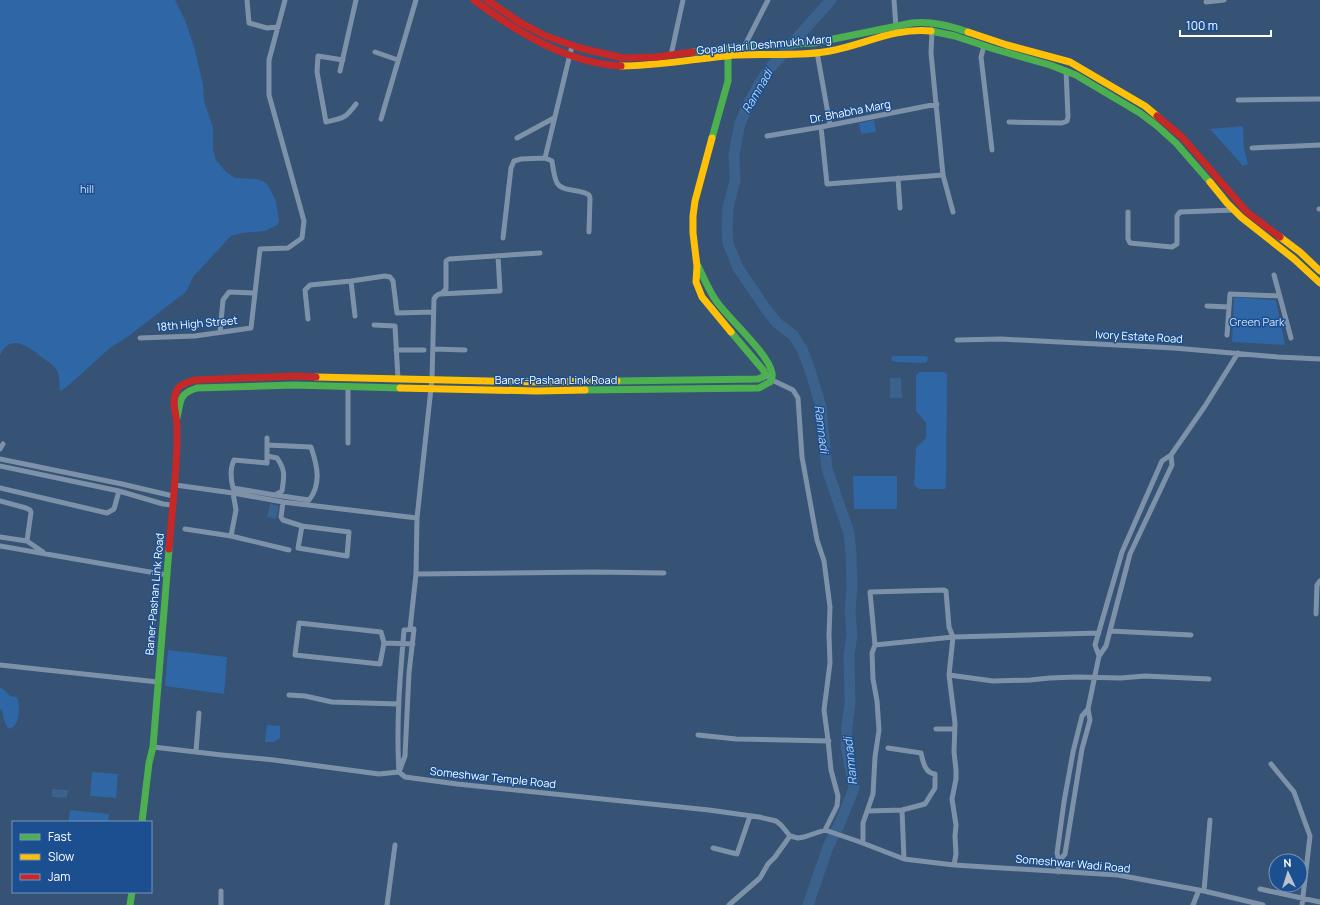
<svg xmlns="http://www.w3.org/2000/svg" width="1320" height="905" font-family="Manrope,sans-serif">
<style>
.green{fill:#2f66a5}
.water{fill:#3b618d}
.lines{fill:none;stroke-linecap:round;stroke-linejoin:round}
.river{stroke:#3b618d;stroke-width:11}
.street{stroke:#7d92a8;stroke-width:5}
.fast{stroke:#4caf50;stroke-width:7}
.slow{stroke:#ffc107;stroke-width:7}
.jam{stroke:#c62828;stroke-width:7}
.labels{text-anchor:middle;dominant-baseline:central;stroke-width:3;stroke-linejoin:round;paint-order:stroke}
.street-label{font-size:11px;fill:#fff;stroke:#1b4f8f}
.park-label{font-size:11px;fill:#cfe3fa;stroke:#1b4f8f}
.water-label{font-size:12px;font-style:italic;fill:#b5d3f5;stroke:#1b4f8f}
</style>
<rect width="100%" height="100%" fill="#365274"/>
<path class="green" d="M0 0H175L185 20 195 50 203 85 204 101 213 128V149L216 160 226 172 235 178 256 179 265 182 269 187 276 201 279 221 277 225 265 231 242 233 231 236 193 277 187 290 183 294 130 335 110 348 69 385 61 391H60C59 385 60 379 58 373 56 366 48 362 43 358 29 347 11 332 0 355Z
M874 120 876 132 861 134 859 123Z
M1243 126 1244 149 1248 164 1243 166 1210 129Z
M1234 297 1276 300 1285 345 1232 342Z
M892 356H924L928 357 927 362 924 363 896 362 892 361 891 359Z
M920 372H943L947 374 946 486 945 489H919L914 485 916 448 926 438V423L916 411V375Z
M853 476H897V509H854Z
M168 650 227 657 224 694 165 686Z
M0 688C6 689 6 693 10 696 12 697 14 696 16 697 21 701 19 721 15 725 14 727 12 727 10 729L7 727 5 723 2 710 0 709Z
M267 725 280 726V738L274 742H265Z
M92 772 118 774 116 798 90 796Z
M70 810 109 814 108 822H68Z"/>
<path class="water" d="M890 378H901L902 398H890Z
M270 504 279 506 276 519 267 517Z
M52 789 68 790 67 798 52 797Z"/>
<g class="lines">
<path class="river" d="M808 905 828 847 840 823 854 788 846 746 847 725 850 704 849 655 852 635 850 612 852 587 851 554 849 533 827 469 821 407 810 370 802 349 793 335 777 323 766 309 738 268 728 243 727 228 728 208 735 180 734 154 740 123 750 101 759 84 770 68 831 0"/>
<path class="street" d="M247 0 249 23 267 28 278 27
M894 0 896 27
M1206 2 1224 0
M932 31 931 53 943 175 953 212
M984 46 981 57 992 150
M744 47 768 0
M375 52 398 60
M817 52 830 125
M671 55 683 0
M343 60 318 56 317 72 326 122C343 118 345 119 356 104
M340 71 356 0
M1238 100 1320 99
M381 119 416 0
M1009 122 1062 123 1067 121 1068 117 1066 70
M821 127 827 184 943 175
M767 136 821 127 937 104
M517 138 554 118
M1252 148 1320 145
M545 158 552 161C553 168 554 177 557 183 563 193 580 188 589 195L590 198 589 232
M898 178 900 208
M1319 209H1320
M1128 212V239L1130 243 1172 247 1177 244V216L1180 212 1234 210
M503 238 511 168 514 161 521 159 545 158 572 46
M1274 275 1291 338
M351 281 385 276 390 277 393 281 397 313 433 312
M441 294 446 289V261L449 259 540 253
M1207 306 1229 307
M308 319 305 290 310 285 351 281 355 316
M374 325 395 326 398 379
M220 332 223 300 229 292 254 293
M1227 335 1230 294 1280 296
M140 338 195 336 251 328 260 249 288 248 302 238 304 221 269 95V60L285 0
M957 340 1001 339 1174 348 1278 357 1320 359
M433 349 465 350
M396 350H424
M765 374 772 380 793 390 798 398 802 457 817 540 824 561 830 607 829 635 830 663 824 710 828 740 831 770 838 796 837 806 825 830
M267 438V463L234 460C230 468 231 480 233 488L275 495 282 491C284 476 286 471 277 458L267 456
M348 443V386
M267 445 311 447C317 465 322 484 309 500L275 495
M0 449 3 444
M1171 455 1172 465 1130 554 1106 646 1099 656 1095 645 1122 552 1162 461Z
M1171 455 1205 406 1238 353
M0 459 122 484 173 496
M0 466 119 491 163 504 172 505
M175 485 233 493 283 502 417 518
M0 488 107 513 114 509 119 491
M233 493 236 510 231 536 289 550
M0 501 26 508 30 510 31 512 27 541
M283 502 281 517 283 520 302 526
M302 526 349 532 347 556 298 548Z
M185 529 231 536
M0 537 27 541 43 552
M0 546 167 575
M416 574 595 572 664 573
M1316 614 1317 585 1320 581
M299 623 381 632 384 643 380 664 295 655Z
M410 629 416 574 417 518 432 379 434 299 436 296 439 294 500 291 498 256
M414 629 409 673 405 756 399 772C396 724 400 677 404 630Z
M1110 631 1191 635
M384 643 413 644
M875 645 953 637 949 675 993 681 1030 680 1050 678 1076 677 1121 678 1145 676 1209 679
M0 665 158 682
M949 675 955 723 954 752 956 770V779L952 799 956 825 955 836 956 854 954 865
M289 695 305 696 332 702 399 704
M936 729H954
M698 735 736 739 829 741
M153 747 222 755 274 760 379 774 399 772 405 777 457 784 709 810 759 817 776 821 781 825 790 836 798 838 804 837 825 830
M196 751 199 713
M1271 764 1294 792 1310 836 1302 905
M902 810 904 859
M868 811 902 810 925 804 935 788V774C925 773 923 762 921 753L888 748
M825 830 860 842 904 859 954 865 1118 875 1204 891 1263 905
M863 843V823L873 794 875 757 879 730 877 701 873 679 872 653 875 645 870 592 944 590 946 591 949 627 953 637 1099 633
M713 848 737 854 750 816
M1059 861 1065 854 1082 749 1090 720 1088 709
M1058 872 1059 861 1057 853 1064 802 1073 752 1082 716 1088 709 1099 656
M1260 889 1320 902
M221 891V905
M1204 891 1210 820
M387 905 395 845
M729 905 760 878 768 864 775 857 790 836
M1193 905 1199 890"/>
<path class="fast" d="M931 31 955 36 994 49 1050 65 1076 75 1140 113 1156 125 1176 143 1210 182
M693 52 736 47 814 43 912 23C932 21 950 26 968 32
M712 138 728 81V56
M617 381 758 379 763 377 765 374 764 371 731 332
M585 390 759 388 770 382C772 379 773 377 772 373 769 354 729 319 717 302 709 291 704 278 698 266
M177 418C181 401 178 394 197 388L294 385 400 388
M142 822 149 763 153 747 169 549
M130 905 132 892"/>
<path class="slow" d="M968 32 1007 45 1070 62 1145 106 1157 116
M621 66C660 66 698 58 736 55 767 53 799 57 830 51 863 45 896 27 931 31
M712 138 695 201 693 216V233L697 266 696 282 702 297 731 332
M1210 182 1227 203 1241 217 1294 259 1320 283
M1280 237 1300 252 1320 271
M316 377 537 382 617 381
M400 388 537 391 585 390"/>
<path class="jam" d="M474 0C516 32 567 63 621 66
M487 0 521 23 546 36 580 48 623 58 656 57 693 52
M1157 116 1182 137 1247 212 1280 237
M169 549C172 508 178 467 177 426 177 415 171 403 176 392 179 384 188 382 196 380L294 376 316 377"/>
</g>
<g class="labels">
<g class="street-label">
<text transform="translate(764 44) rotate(-5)">Gopal Hari Deshmukh Marg</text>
<text transform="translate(850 111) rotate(-11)">Dr. Bhabha Marg</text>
<text transform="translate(197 323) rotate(-5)">18th High Street</text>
<text transform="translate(1139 336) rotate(3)">Ivory Estate Road</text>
<text x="556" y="379">Baner-Pashan Link Road</text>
<text transform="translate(154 594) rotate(-85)">Baner-Pashan Link Road</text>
<text transform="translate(493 777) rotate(6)">Someshwar Temple Road</text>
<text transform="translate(1073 863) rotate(5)">Someshwar Wadi Road</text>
</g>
<g class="park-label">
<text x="87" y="188">hill</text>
<text x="1257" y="321">Green Park</text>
</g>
<g class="water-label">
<text transform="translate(757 91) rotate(-60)">Ramnadi</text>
<text transform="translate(822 429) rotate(83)">Ramnadi</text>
<text transform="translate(850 761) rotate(-96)">Ramnadi</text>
</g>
</g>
<rect x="12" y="821" width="140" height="72" fill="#1b4f8f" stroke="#7695bc"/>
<rect x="20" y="834" width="20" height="6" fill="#4caf50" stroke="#7695bc"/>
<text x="48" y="841" font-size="12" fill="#ffffff">Fast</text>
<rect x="20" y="854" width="20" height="6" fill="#ffc107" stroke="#7695bc"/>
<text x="48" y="861" font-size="12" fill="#ffffff">Slow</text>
<rect x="20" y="874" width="20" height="6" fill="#c62828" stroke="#7695bc"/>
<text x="48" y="881" font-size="12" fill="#ffffff">Jam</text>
<g transform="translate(1288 873) rotate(356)"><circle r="19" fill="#1b4f8f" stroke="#7695bc"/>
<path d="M0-3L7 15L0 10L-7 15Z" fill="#b9c2ce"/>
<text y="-6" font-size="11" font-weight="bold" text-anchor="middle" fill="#ffffff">N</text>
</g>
<path d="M1180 30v6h91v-6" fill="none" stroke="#ffffff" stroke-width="2"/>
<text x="1186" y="30" font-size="12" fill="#ffffff" stroke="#1b4f8f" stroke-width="3" paint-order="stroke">100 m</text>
</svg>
